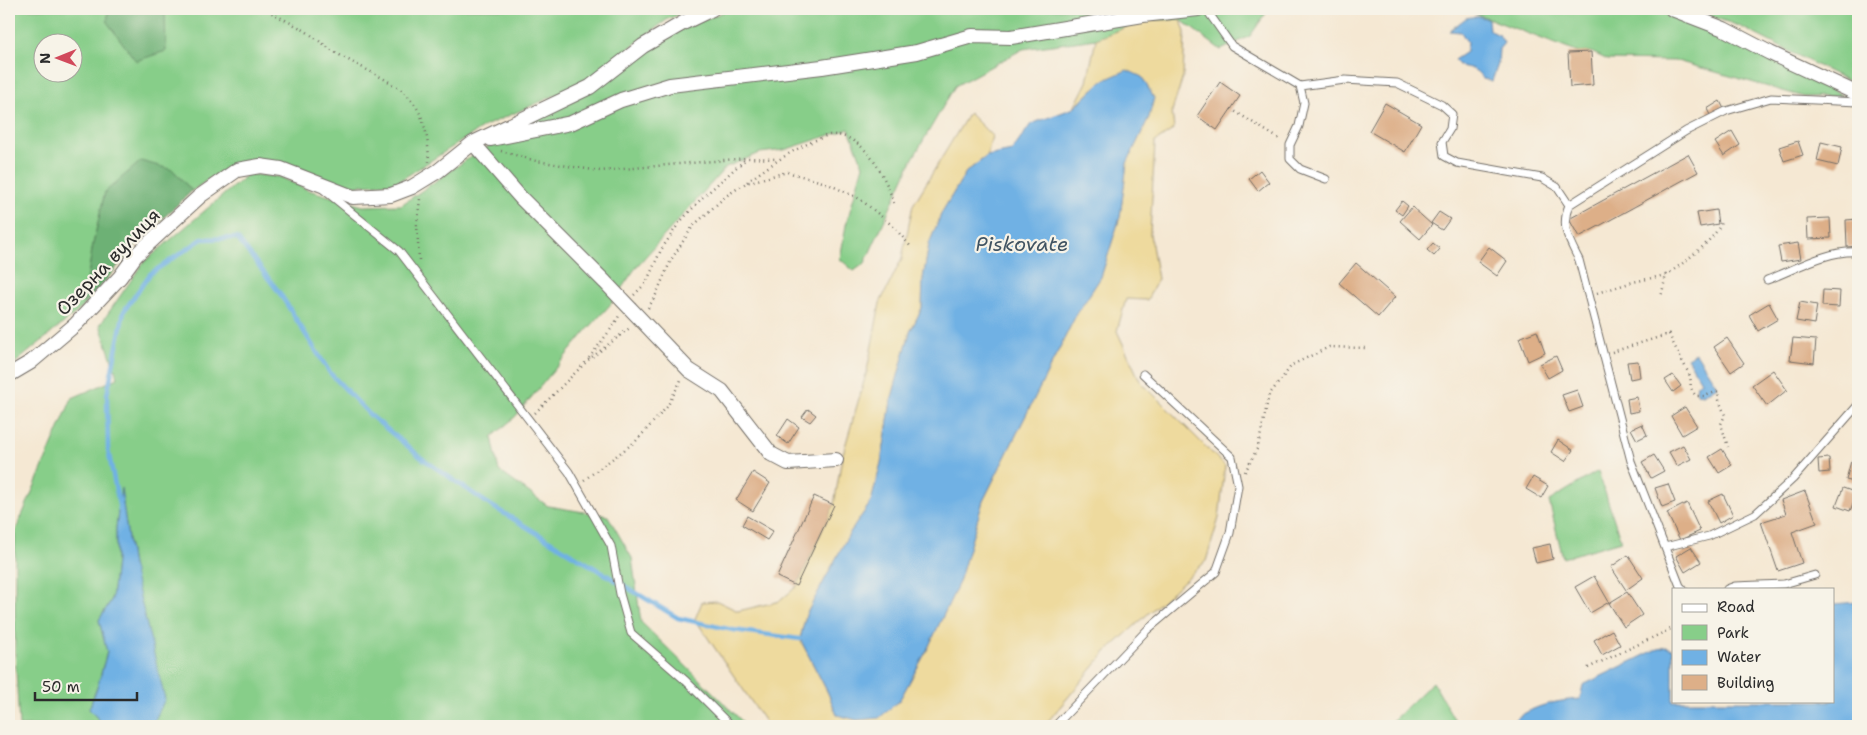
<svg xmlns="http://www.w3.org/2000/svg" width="1867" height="735" font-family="'Shantell Sans',sans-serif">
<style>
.green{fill:#87ce89;stroke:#597c5a;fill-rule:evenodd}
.forest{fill:#6db175;stroke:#4c6e50}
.sand{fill:#eeda9e;stroke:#8c8264}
.water{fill:#70b1e4;stroke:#4e6e88}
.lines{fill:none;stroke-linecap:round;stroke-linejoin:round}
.stream{stroke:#70b1e4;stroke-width:4.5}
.building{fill:#ddaf88}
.service-casing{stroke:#726d66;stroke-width:9}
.minor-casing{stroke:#726d66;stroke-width:16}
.path{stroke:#726d66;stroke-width:2.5;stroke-dasharray:1 4;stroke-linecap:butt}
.service{stroke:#fff;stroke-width:7}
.minor{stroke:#fff;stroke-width:14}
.labels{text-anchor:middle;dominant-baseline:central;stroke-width:4.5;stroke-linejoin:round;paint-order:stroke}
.street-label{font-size:19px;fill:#2b2b2b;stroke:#f7f3e8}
.water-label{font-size:20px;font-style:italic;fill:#405362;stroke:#f7f3e8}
</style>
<rect width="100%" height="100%" fill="#f7f3e8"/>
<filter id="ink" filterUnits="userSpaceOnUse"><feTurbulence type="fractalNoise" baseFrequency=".02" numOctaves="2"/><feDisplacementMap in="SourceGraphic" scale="10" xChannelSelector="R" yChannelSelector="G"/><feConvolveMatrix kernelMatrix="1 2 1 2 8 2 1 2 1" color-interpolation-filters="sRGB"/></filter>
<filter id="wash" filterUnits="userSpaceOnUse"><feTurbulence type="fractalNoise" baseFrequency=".0096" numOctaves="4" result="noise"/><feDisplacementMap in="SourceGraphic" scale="20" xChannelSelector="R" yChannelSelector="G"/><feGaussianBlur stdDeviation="1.12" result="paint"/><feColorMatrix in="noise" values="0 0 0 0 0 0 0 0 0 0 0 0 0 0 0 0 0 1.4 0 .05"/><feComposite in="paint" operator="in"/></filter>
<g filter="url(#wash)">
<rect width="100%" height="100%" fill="#f5e8d3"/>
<path class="green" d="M9 9H693L668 19 583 83 485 126 396 183 346 186 288 164 245 160 216 174 192 191 173 170 105 192 93 244 83 307 9 368ZM42 42H72V72H42Z
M730 9H1269L1250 36 1221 50 1181 20H1144L1096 39 1023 49 955 86 912 160 865 263 854 271 840 259 846 225 863 165 849 129 784 150 760 153 726 167 637 266 610 305 588 329 515 417 492 437 499 471 548 506 608 516 632 558 641 622 747 726H152L155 722 121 491 116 528V561L112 599 99 620 107 652 98 685 89 709 101 722 110 726H19L15 651V532L72 398 118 378 100 325 143 263 248 174 280 177 308 190 363 206 401 205 472 156 540 117 671 34Z
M1464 9H1655L1664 10 1718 33 1843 96 1804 97 1677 61 1608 60 1591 52 1579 53Z
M1689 9H1858V86L1739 26Z
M1598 471 1621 541 1563 558 1549 501Z
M1433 682 1458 726H1387Z"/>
<path class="forest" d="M109 9H165L166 51 136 61 107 22Z
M141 161 173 170 192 191 141 239 83 307 93 244 105 192Z"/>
<path class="sand" d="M1144 20H1181L1185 32 1183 77 1172 111 1174 129 1155 142 1150 234 1158 279 1147 300 1126 299 1117 331 1140 381 1225 466 1219 518 1206 561 1106 652 1044 726H768L695 619 702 602 717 601 738 611 780 601 797 586 834 505 842 457 867 371 880 303 902 258 913 205 969 113 992 136 987 156 966 172 942 212 929 244 923 279 922 308 910 332 891 401 882 459 871 502 849 534 806 615 800 639 828 693 837 715 899 701 927 650 959 582 983 501 1075 317 1101 277 1120 217 1127 163 1149 117 1102 81 1074 108 1087 82 1096 39Z"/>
<path class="water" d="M1478 16 1488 19 1489 30 1499 35 1504 43 1499 49 1498 64 1492 81 1483 79C1477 69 1471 68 1460 66L1454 60 1466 52 1467 42 1461 32 1449 31 1466 18Z
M1127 70 1142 77 1154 98 1149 117 1127 163 1120 217 1101 277 1075 317 983 501 959 582 927 650 899 701 879 718 857 720 837 715 828 693 800 639 806 615 849 534 871 502 882 459 891 401 910 332 922 308 923 279 929 244 942 212 966 172 987 156 1012 151 1031 124 1074 108 1102 81Z
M1696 353 1717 386 1703 395 1698 394 1696 390 1697 384 1701 381 1687 358Z
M121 488 131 560 165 699 152 726H110L101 722 89 709 98 685 107 652 99 620 112 599 116 561V528Z
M1858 602V726H1507C1528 707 1552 701 1580 699L1583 685 1655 650 1666 647 1673 649V701H1833V604Z"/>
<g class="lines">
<path class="stream" d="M120 510 108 450 107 395 124 311 150 274 202 239 237 238 279 292 330 373 370 415 423 459 490 505 678 618 733 630 800 639"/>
</g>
<g id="blocks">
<path class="building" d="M1591 52 1593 85 1570 87 1568 53Z
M1220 82 1240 96 1217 130 1197 116Z
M1720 101 1724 109 1711 117 1707 109Z
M1385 103 1421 124 1405 152 1369 131Z
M1732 131 1740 145 1724 156 1715 142Z
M1798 141 1803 155 1784 161 1779 147Z
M1821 142 1842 147 1838 166 1817 161Z
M1688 154 1698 172 1579 237 1569 219Z
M1260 170 1269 182 1258 191 1249 179Z
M1402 201 1408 206 1402 215 1395 210Z
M1412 207 1432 225 1420 239 1400 221Z
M1716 210 1718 224 1700 227 1697 213Z
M1439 212 1450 219 1442 230 1431 223Z
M1830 218 1831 238 1808 239 1807 219Z
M1858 219V246L1847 247 1846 220Z
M1433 243 1440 249 1434 256 1427 250Z
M1798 243 1801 259 1781 262 1778 246Z
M1489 247 1507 261 1497 276 1478 262Z
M1356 263 1395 297 1378 317 1339 283Z
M1823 290 1840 291 1839 307 1822 306Z
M1800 302 1817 305 1814 324 1796 321Z
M1769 303 1778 319 1758 331 1749 315Z
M1537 331 1545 353 1528 361 1519 338Z
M1727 338 1744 363 1731 372 1714 347Z
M1793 338 1816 340 1814 363 1790 360Z
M1556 356 1562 370 1548 378 1540 364Z
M1638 361 1640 377 1630 379 1627 362Z
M1773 370 1787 390 1767 406 1752 385Z
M1673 375 1681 386 1673 392 1665 380Z
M1577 390 1583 407 1569 412 1562 395Z
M1637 397 1639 411 1629 413 1627 399Z
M1685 407 1697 426 1682 435 1671 416Z
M808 409 816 415 810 422 802 417Z
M788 419 799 427 788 444 777 436Z
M1642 424 1647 435 1637 440 1631 429Z
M1558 440 1573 450 1565 461 1551 452Z
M1683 445 1691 459 1677 466 1669 452Z
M1722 449 1732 465 1719 473 1709 457Z
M1654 455 1664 471 1651 478 1642 462Z
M1829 458 1830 472 1819 473 1818 459Z
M1851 461 1858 463V483L1846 480Z
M753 472 770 483 753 511 736 500Z
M1533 477 1548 486 1541 498 1526 489Z
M1668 484 1675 502 1662 507 1655 488Z
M1843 488 1857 493 1850 511 1836 506Z
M1805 491 1817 523 1792 532 1802 563 1778 571 1761 522 1786 514 1781 500Z
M1723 494 1733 515 1719 523 1708 501Z
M814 496 834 505 796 586 777 577Z
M1687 503 1700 531 1680 540 1667 513Z
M747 516 773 531 767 540 742 525Z
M1550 544 1553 559 1536 563 1532 548Z
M1691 547 1701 562 1685 572 1676 556Z
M1628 555 1643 578 1626 590 1611 567Z
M1594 576 1609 602 1590 613 1575 587Z
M1627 592 1642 615 1624 627 1609 603Z
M1612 630 1620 645 1602 655 1594 640Z"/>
</g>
</g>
<g filter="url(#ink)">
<use href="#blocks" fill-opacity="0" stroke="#726d66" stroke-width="1"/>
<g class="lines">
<g class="service-casing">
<path id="service" d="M1206 9 1232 46 1300 86 1345 80 1397 83 1442 105 1452 114 1450 129 1442 142 1444 156 1457 163 1542 178 1557 187 1569 205
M1300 86 1304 103 1299 126 1290 145V159L1300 169 1326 179
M324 190 399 251 569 472 611 546 620 594 631 633 686 681 731 726
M1767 280C1796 269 1827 250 1858 252
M1665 547 1709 536 1755 514 1793 479 1858 405
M1683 589 1680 586 1631 461 1579 260C1569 240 1560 227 1569 205L1686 131 1726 111 1771 98 1858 102
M1727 589 1735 586 1784 584 1815 575
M1055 726 1147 630 1216 572 1230 533 1238 486 1232 457 1143 374"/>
</g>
<g class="minor-casing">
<path id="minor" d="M1672 9 1724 29 1770 53 1858 94
M491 139 571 123 621 100 670 85 822 67 917 52 972 36 1011 37 1143 15 1198 9
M473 143 521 198 605 282 689 370 722 391 771 454 788 463 836 460
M9 375 31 362 76 324 120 277 136 255 200 196 237 170 260 166 281 169 353 197 391 195 412 187 438 171 473 143 590 87 643 46 683 23 712 9"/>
</g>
<path class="path" d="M270 9V12C281 18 293 24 304 30 316 38 326 47 338 54 393 87 427 86 429 162
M1231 109 1281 140
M501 151 536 161 600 171 747 158 778 159
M747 182C769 166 790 151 816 140 820 139 826 135 830 135 864 132 885 176 894 203
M419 260 417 225 420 199
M1666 275C1680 266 1721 236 1721 220
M1597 293 1633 282 1666 275 1661 297
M634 295 646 283 661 250 679 223 703 197 747 158
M648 308 655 297 671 260 693 226 726 196 746 183 787 172 826 183 860 199 893 226 912 248
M1669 334C1675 348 1682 360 1689 374 1693 383 1687 385 1696 396H1705L1718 391 1719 400 1725 415 1721 424 1728 447
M1612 352 1669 334 1670 329
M589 358 614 325 619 316
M535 413 587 361 631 327
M1245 472 1258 447 1269 395 1292 365 1329 347 1368 348
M584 480 636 441 667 407 681 380
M1588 668 1673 628"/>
<use href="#service" class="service"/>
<use href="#minor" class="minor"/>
</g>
</g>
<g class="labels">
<g class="street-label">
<text transform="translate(108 262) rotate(-46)">Озерна вулиця</text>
</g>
<g class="water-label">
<text x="1022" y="244">Piskovate</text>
</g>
</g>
<rect width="1867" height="735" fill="none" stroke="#f7f3e8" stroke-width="30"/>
<rect x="1672" y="588" width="162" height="115" fill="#f7f3e8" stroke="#a5a39c"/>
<rect x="1682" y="604" width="25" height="8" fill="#ffffff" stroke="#a5a39c"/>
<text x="1717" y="612" font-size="15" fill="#2b2b2b">Road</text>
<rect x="1682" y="625" width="25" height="15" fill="#87ce89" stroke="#a5a39c"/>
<text x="1717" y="638" font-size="15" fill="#2b2b2b">Park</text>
<rect x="1682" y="650" width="25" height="15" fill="#70b1e4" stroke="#a5a39c"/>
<text x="1717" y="662" font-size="15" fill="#2b2b2b">Water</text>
<rect x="1682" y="675" width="25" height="15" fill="#ddaf88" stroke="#a5a39c"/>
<text x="1717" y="688" font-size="15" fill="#2b2b2b">Building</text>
<g transform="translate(58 58) rotate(269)"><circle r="24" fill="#f7f3e8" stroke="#a5a39c"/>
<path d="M0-4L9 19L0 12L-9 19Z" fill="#d1495b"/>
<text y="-8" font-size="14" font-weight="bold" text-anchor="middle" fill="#2b2b2b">N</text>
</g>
<path d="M35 692v8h102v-8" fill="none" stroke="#2b2b2b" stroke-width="2.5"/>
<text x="42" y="692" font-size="15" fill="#2b2b2b" stroke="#f7f3e8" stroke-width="4" paint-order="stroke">50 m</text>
</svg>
